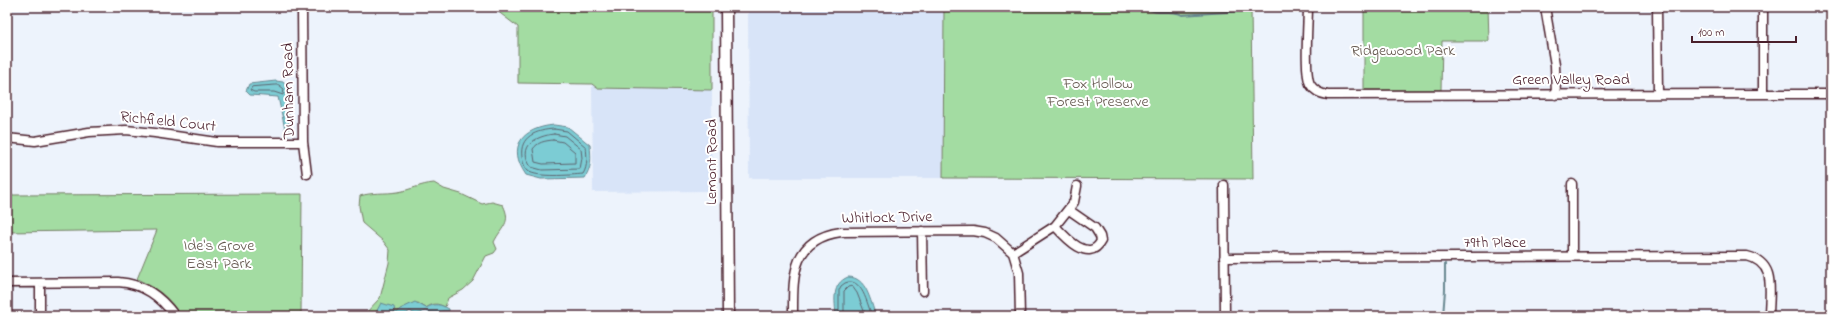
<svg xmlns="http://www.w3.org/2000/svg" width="1838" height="323" font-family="'Indie Flower',sans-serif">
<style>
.built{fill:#d8e4f8}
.green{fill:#a3dca2;stroke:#767e66}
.water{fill:#7bccd4;stroke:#678790}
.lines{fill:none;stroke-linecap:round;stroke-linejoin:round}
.shore{stroke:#5e646f;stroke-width:1}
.stream{stroke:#678790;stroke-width:2}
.minor-casing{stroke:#4a1f2b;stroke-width:11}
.major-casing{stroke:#4a1f2b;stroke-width:13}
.minor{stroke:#fff;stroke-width:8}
.major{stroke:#fff;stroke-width:10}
.labels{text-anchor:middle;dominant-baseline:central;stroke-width:4;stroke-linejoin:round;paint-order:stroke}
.park-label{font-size:16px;fill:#65584f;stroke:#fff}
.street-label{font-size:16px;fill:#4a1f2b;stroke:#fff}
</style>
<rect width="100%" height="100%" fill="#edf3fc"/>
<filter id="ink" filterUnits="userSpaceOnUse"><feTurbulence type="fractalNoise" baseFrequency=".025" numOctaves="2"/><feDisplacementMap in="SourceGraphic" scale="8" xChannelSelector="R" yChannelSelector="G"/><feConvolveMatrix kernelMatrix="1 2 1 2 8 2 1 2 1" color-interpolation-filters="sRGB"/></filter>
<g filter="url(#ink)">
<path class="built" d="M748 7H944L943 178H749Z
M592 84 597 88 712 90 711 191 593 192Z"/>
<path class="green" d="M492 7H712V90L597 88 592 84 518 83V27Z
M944 7H1251L1253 179 943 178Z
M1364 7H1488L1489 41H1442L1441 90H1364Z
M434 183 444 189 461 194 482 204 492 202 503 205C512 223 502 226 494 242L497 249 494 253 486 256 473 281 463 290 448 298 445 307C437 303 433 303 426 308L418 303 403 308 398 312 375 313 374 316H363L380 298 389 263 390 250 383 241 362 223 359 206 360 196C372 192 385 194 398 192 410 190 421 184 434 183Z
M302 194 301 316H181C168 296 158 289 137 279L157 230 7 232V195Z"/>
<path class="water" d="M276 81 283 82 288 88 289 130 285 129 278 97 250 95 246 91 249 84Z
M554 125 568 127 590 145C591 158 592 167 585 178L541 179 526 175C506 146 523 128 554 125Z
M848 277C867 277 870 301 876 316H836C835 301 831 284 848 277Z
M415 302 426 308C435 303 440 304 449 309V311H443L436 314 425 311 416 315 410 311 403 316H374L381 303 394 307 395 312H398L400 309Z"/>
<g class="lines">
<path class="shore" d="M279 85 284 89 283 95 274 92H254L250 90 252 87Z
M554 129 567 131 586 147C587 156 588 166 583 174 572 175 536 178 528 171 524 167 523 162 522 157 519 136 537 130 554 129Z
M554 134 565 136 581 149 582 158 580 169 542 170 531 167C517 146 536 136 554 134Z
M553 140 563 142 575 152V163L543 164 535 162 533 149C538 142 544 141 553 140Z
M839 316V290L841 286 845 283C862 276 867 304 872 316
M844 316V291L848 287 852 286 857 293 866 316"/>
<path class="stream" d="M1144 7C1159 17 1171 8 1182 15L1241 11 1251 7
M1443 316 1445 290V264"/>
<g class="minor-casing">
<path id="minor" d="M302 7 303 142 307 174
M1308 7C1308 23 1304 72 1310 84 1314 91 1321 94 1328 95L1831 94
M1545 7 1555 65 1556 95
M1657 7 1658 93
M1763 7V94
M7 138 35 141 89 132 126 130 155 133 217 142H303
M1572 184V256
M1224 185 1225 316
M1055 226C1065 237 1089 264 1101 241L1100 236 1095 228 1069 210
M922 231 923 291
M1013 253 1055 226 1074 202 1077 186
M1224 258 1747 256C1777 263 1769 291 1769 316
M7 283 118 282C144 284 160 296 175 316
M40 283V316
M793 316C793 277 791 239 841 232L973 231 985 233 996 238 1013 253 1019 273 1020 316"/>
</g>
<g class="major-casing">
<path id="major" d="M726 7 728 316"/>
</g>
<use href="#minor" class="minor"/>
<use href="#major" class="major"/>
</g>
</g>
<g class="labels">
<g class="park-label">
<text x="1403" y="51">Ridgewood Park</text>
<text x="1098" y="84">Fox Hollow<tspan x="1098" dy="18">Forest Preserve</tspan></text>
<text x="219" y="246">Ide's Grove<tspan x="219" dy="18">East Park</tspan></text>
</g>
<g class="street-label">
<text x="1571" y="80">Green Valley Road</text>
<text transform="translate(289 91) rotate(-91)">Dunham Road</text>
<text transform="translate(168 122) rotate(6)">Richfield Court</text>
<text transform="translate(712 162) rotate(-90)">Lemont Road</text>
<text transform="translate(887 218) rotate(-1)">Whitlock Drive</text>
<text x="1495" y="243">79th Place</text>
</g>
</g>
<rect width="1838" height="323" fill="none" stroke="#fff" stroke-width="24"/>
<rect x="12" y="12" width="1814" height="299" fill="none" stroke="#4a1f2b" stroke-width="1.5" filter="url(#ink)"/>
<path d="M1692 36v6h104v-6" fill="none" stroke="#4a1f2b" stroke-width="2"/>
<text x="1698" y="36" font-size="12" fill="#4a1f2b" stroke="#ffffff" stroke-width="3" paint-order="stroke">100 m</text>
</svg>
